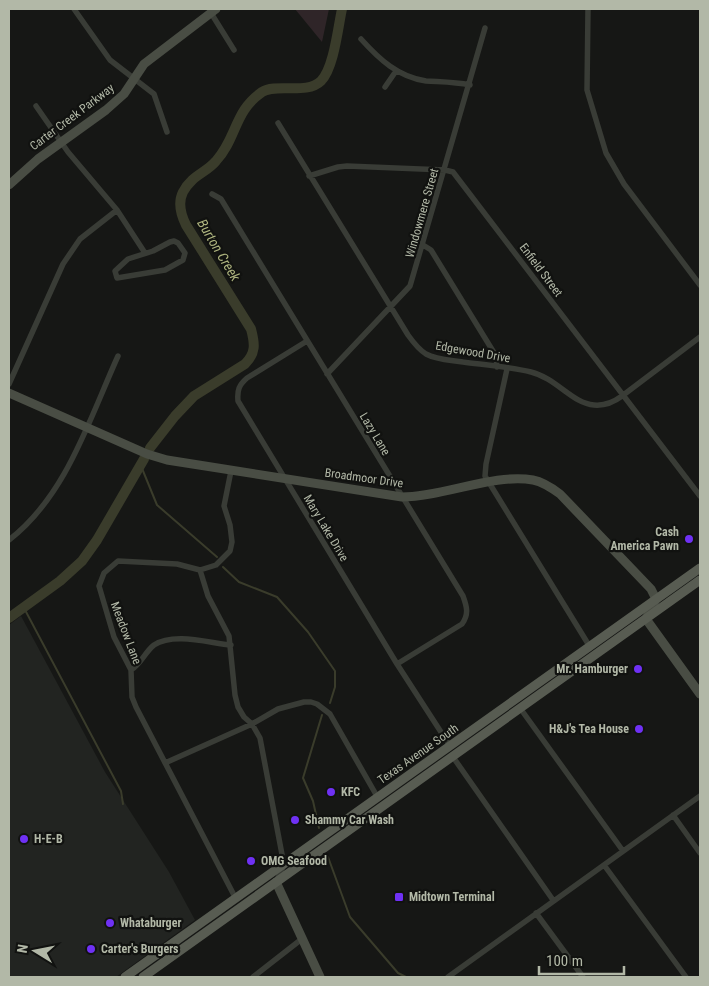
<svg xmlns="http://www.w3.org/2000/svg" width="709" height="986" font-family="'Roboto Condensed',sans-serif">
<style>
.built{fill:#222421}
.green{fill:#2f2528}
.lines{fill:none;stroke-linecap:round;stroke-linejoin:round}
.stream{stroke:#3a3c2b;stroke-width:2}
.river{stroke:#3a3c2b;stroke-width:10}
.street{stroke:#393c36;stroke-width:5.5}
.secondary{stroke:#494d44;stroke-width:9}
.primary{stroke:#585c52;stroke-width:9}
.poi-dot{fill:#6f31f4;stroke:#111210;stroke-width:2}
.labels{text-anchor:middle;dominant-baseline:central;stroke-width:4.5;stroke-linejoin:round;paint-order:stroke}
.street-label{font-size:12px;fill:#b2b8a7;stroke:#111210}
.poi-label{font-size:12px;font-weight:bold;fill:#b2b8a7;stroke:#111210;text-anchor:start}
.water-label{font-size:14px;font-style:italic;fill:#adb37e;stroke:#111210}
</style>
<rect width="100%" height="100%" fill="#161715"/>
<path class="built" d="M21 616 105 772 169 872 195 920 116 977H9V625Z"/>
<path class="green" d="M295 9H329L322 42Z"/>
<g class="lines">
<path class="stream" d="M141 466 157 505 217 557
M223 567 239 582 277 597 308 632 335 671V687L330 703
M24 608 121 791 123 804
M319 828 313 801 303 778 322 715
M328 857 350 917 398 973 406 977"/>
<path class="river" d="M150 448 175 416 194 396 245 364C256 353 255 344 251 329L186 225C181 215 178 202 183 192 192 175 206 173 216 161 237 138 234 111 262 92 276 83 307 95 321 81 334 68 338 27 342 9
M9 618 60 581 82 561 97 540 144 459"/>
<path class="street" d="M74 9 110 60 154 94 167 132
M588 9 587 90 606 153 624 184 700 285
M211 13 234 50
M361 39C379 59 398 77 426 81 441 82 455 82 470 85
M385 87 396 71
M36 106 68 152 117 210 145 253
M278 123 408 335C413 342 418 349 426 354 437 360 451 360 463 362 486 365 509 367 531 372 556 378 573 404 594 405 605 406 614 402 622 396L700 337
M309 176 338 167 347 166 445 170 453 172 700 496
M212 194 221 199 463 596C467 607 469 614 462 624L397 664
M174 241 178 243 185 253 183 260 165 270 117 278 115 271 128 259 153 251 170 242Z
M423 245 431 250 496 356 497 367
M307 341 247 378C239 385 237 390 238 401L397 664 450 746
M507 369 486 464 485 476 590 647
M327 374 410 286 485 28
M9 384 63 264 80 239 117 210
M231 471 224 506 230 525 232 542 230 551 216 565 200 570 177 564 118 561 104 573 99 586 114 637 131 670 132 697 136 707 236 899
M9 540C66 496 89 420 118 356
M200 570 208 596 229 636 235 695 238 707 244 717 252 724 260 738 284 865 277 880
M131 670C141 664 145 652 154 645 174 632 209 643 231 645
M520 708 623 851
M453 757 553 900
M165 763 252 724 278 709 304 702H311L317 704 330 714 378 798
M673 815 700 853
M604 865 686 977
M536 913 583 977
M253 977 303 938
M448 977 700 796"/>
<path class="secondary" d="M9 185 38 159 106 110 124 94 144 64 216 9
M9 393 147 454 167 460 402 497C443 497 494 473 533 480 543 482 552 488 560 494L651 589 656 599 646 619 700 694
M276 882 320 977"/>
<path class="primary" d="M125 977 700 568
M143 977 700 580"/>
</g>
<g class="poi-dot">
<circle cx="689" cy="539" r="5"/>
<circle cx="638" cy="669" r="5"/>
<circle cx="639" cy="729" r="5"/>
<circle cx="331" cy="792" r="5"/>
<circle cx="295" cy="820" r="5"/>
<circle cx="24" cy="839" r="5"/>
<circle cx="251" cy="861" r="5"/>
<rect x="394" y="892" width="10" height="10" rx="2.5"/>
<circle cx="110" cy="923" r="5"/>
<circle cx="91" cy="949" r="5"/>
</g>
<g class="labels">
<g class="street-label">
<text transform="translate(72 117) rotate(-37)">Carter Creek Parkway</text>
<text transform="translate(422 213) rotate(-74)">Windowmere Street</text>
<text transform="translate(541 270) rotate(53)">Enfield Street</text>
<text transform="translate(473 352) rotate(10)">Edgewood Drive</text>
<text transform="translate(375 434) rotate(59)">Lazy Lane</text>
<text transform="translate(364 478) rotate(8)">Broadmoor Drive</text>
<text transform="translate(326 528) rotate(59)">Mary Lake Drive</text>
<text transform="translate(126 633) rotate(69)">Meadow Lane</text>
<text transform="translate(418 754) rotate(-35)">Texas Avenue South</text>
</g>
<g class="poi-label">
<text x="679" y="532" text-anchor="end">Cash<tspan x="679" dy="14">America Pawn</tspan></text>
<text x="628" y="669" text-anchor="end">Mr. Hamburger</text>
<text x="629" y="729" text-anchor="end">H&amp;J's Tea House</text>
<text x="341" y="792">KFC</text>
<text x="305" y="820">Shammy Car Wash</text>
<text x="34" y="839">H-E-B</text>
<text x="261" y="861">OMG Seafood</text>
<text x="409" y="897">Midtown Terminal</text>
<text x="120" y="923">Whataburger</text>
<text x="101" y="949">Carter's Burgers</text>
</g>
<g class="water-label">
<text transform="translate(219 250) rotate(59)">Burton Creek</text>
</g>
</g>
<rect width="709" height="986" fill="none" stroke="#b2b8a7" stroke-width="20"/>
<g transform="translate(35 951) rotate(280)" stroke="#111210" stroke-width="4" paint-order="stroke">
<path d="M0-4L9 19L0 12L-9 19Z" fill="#b2b8a7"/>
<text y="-8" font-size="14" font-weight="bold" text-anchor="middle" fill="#b2b8a7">N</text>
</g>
<path d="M539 966v8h85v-8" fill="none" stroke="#b2b8a7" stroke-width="2.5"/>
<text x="546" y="966" font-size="15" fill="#b2b8a7" stroke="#111210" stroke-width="4" paint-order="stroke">100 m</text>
</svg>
